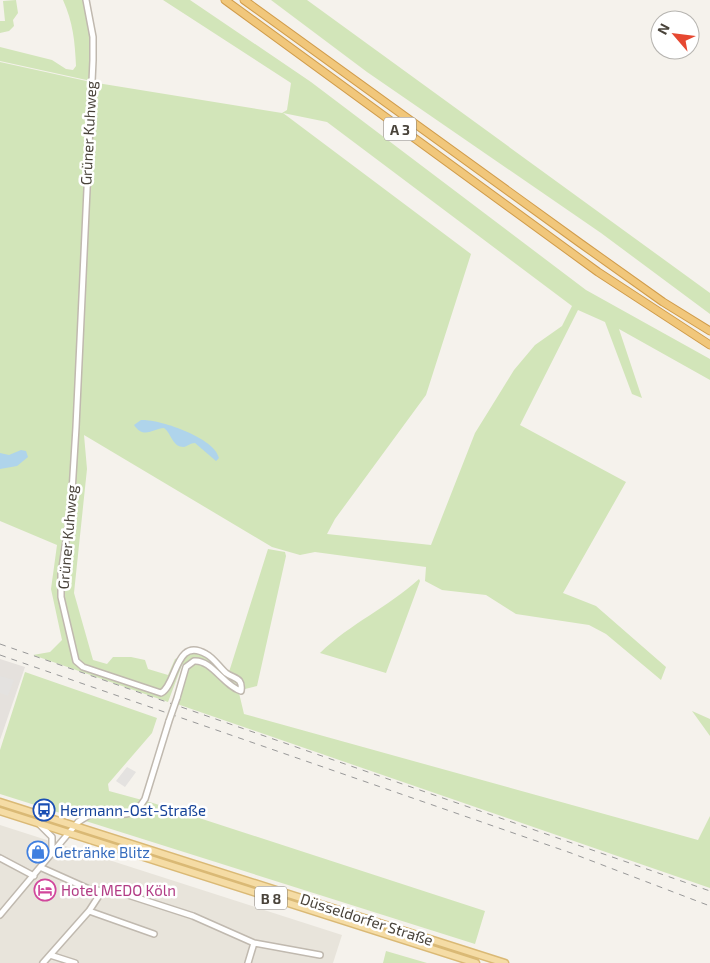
<svg xmlns="http://www.w3.org/2000/svg" width="710" height="963" font-family="'Exo 2',sans-serif">
<style>
.residential{fill:#e8e4db}
.industrial{fill:#e5e1dd}
.green{fill:#d2e5b9;fill-rule:evenodd}
.parking{fill:#e4e2e0}
.water{fill:#afd4eb}
.lines{fill:none;stroke-linecap:round;stroke-linejoin:round}
.minor-casing{stroke:#c0b9af;stroke-width:8}
.major-casing{stroke:#dab975;stroke-width:9}
.highway-casing{stroke:#d09c4b;stroke-width:9}
.minor{stroke:#fff;stroke-width:5}
.major{stroke:#f5dca5;stroke-width:6}
.highway{stroke:#f1c77b;stroke-width:7}
.rail{stroke:#999;stroke-width:1;stroke-dasharray:6 6;stroke-linecap:butt}
.minor-bridge-casing{stroke:#c0b9af;stroke-width:8;stroke-linecap:butt}
.minor-bridge{stroke:#fff;stroke-width:5}
.labels{text-anchor:middle;dominant-baseline:central;stroke-width:5;stroke-linejoin:round;paint-order:stroke}
.shield{fill:#fff;stroke:#807b75;stroke-width:1}
.shield-label{font-size:14px;font-weight:bold;fill:#49433a}
.street-label{font-size:15px;fill:#49433a;stroke:#fff}
.transit-label{font-size:15px;fill:#164399;stroke:#fff;text-anchor:start}
.shop-label{font-size:15px;fill:#366cbe;stroke:#fff;text-anchor:start}
.hotel-label{font-size:15px;fill:#b23c85;stroke:#fff;text-anchor:start}
</style>
<rect width="100%" height="100%" fill="#f5f2ec"/>
<path class="residential" d="M0 825 342 935 333 963H0Z"/>
<path class="industrial" d="M0 659 25 667 0 740Z"/>
<path class="green" d="M16 0 18 13 13 20 14 26 9 31 0 33V21H5L3 1Z
M63 0H84L93 37 91 81 0 61V47L52 60 66 69 73 70 76 66C75 42 73 22 63 0Z
M163 0H190L311 82 586 290 710 359V380L619 329 642 398 632 394 605 322 578 310 520 425 626 482 563 593 596 606 666 667 661 680 606 634 589 625 516 614 486 595 442 590 425 581 426 567 315 552 300 555 272 547 84 435 87 469 74 593 93 660 107 664 113 657H131L145 660 148 669 168 675 175 659C186 655 193 652 205 654L239 681 236 684C221 675 212 662 195 658L182 665 168 702 33 655 50 652 62 640 51 589 57 545 0 521V62L91 82 282 113 287 110 291 83ZM283 113 327 122 572 306 562 326 535 345 514 370 475 433 431 545 327 534 335 519 426 395 471 254Z
M271 0H307L710 293V314L601 233 367 72Z
M268 549 285 552 286 556 257 686 245 689 241 678 229 672Z
M419 579 420 581 386 673 320 653C351 623 387 608 419 579Z
M191 664C209 661 224 686 239 693L244 714 698 840 710 816V888L177 704Z
M25 672 157 718 152 733 108 784 109 791 153 803 485 911 475 944 0 794V750Z
M692 711 710 719V736Z
M386 951 427 963H383Z"/>
<path class="parking" d="M0 676 14 680 8 696 0 693Z
M127 767 136 772 125 787 116 781Z"/>
<path class="water" d="M141 420C160 419 215 438 219 458L216 461 195 443C190 443 188 446 184 447 172 447 172 434 164 428 154 428 144 440 134 425Z
M21 450 26 451 28 457 17 466 0 469V453L9 455Z"/>
<g class="lines">
<g class="minor-casing">
<path id="minor" d="M86 0 93 37V60L76 427 71 508 61 574V597L76 661 83 667 161 693C177 685 175 636 206 654 214 658 219 667 226 673 234 679 243 677 241 691 224 686 211 659 194 661L186 667 177 698
M40 825 52 837V854
M0 858 34 876
M42 868 89 889 125 894 193 916 254 943 320 955
M89 911 154 934
M0 915 78 822C83 819 88 815 93 814 115 809 129 825 145 799L169 721
M50 955 75 963
M43 963 89 911 102 891
M248 963 254 943"/>
</g>
<g class="major-casing">
<path id="major" d="M0 802 505 963
M0 811 476 963"/>
</g>
<g class="highway-casing">
<path id="highway" d="M225 0 598 272 710 345
M244 0 580 243 663 302 710 331"/>
</g>
<use href="#minor" class="minor"/>
<use href="#major" class="major"/>
<use href="#highway" class="highway"/>
<path class="rail" d="M0 644 710 891
M0 655 571 853 710 906"/>
<g class="minor-bridge-casing">
<path id="minor-bridge" d="M169 721 177 698"/>
</g>
<use href="#minor-bridge" class="minor-bridge"/>
</g>
<defs>
<g id="bus-ring" transform="scale(1.125)"><circle r="9.5" fill="#fff" stroke="#1a4fb4" stroke-width="1.5"/><path d="M-5-6H5V4H4V6H2V4H-2V6H-4V4H-5ZM-3.5-4V0h7V-4ZM-3.5 1.2v1.5H-2V1.2ZM2 1.2v1.5H3.5V1.2Z" fill="#1a4fb4"/></g>
<g id="shop-ring" transform="scale(1.125)"><circle r="9.5" fill="#fff" stroke="#3f7fe0" stroke-width="1.5"/><path d="M-5-2.5h2.3a2.7 3.5 0 0 1 5.4 0H5L5.5 6h-11ZM-1.5-2.5h3a1.5 2.3 0 0 0-3 0Z" fill="#3f7fe0"/></g>
<g id="hotel-ring" transform="scale(1.125)"><circle r="9.5" fill="#fff" stroke="#d1479c" stroke-width="1.5"/><path d="M-6-4.5h1.5V1H6V5H4.5V3h-9V5H-6ZM-4 0a1.8 1.8 0 1 1 3.6 0ZM.5 0V-2.5h3Q6-2.5 6 0Z" fill="#d1479c"/></g>
</defs>
<g fill-rule="evenodd">
<use href="#bus-ring" x="44" y="810"/>
<use href="#shop-ring" x="38" y="852"/>
<use href="#hotel-ring" x="45" y="890"/>
</g>
<g class="labels">
<g class="shield">
<rect x="384" y="117.5" width="32" height="23" rx="4"/>
<rect x="255" y="886.5" width="32" height="23" rx="4"/>
</g>
<g class="shield-label">
<text x="400" y="129">A 3</text>
<text x="271" y="898">B 8</text>
</g>
<g class="street-label">
<text transform="translate(88 133) rotate(-87)">Grüner Kuhweg</text>
<text transform="translate(67 537) rotate(-85)">Grüner Kuhweg</text>
<text transform="translate(367 919) rotate(18)">Düsseldorfer Straße</text>
</g>
<g class="transit-label">
<text x="60" y="810">Hermann-Ost-Straße</text>
</g>
<g class="shop-label">
<text x="54" y="852">Getränke Blitz</text>
</g>
<g class="hotel-label">
<text x="61" y="890">Hotel MEDO Köln</text>
</g>
</g>
<g transform="translate(675 35) rotate(298)"><circle r="24" fill="#ffffff" stroke="#b6b4b0"/>
<path d="M0-4L9 19L0 12L-9 19Z" fill="#e64831"/>
<text y="-8" font-size="14" font-weight="bold" text-anchor="middle" fill="#49433a">N</text>
</g>
</svg>
